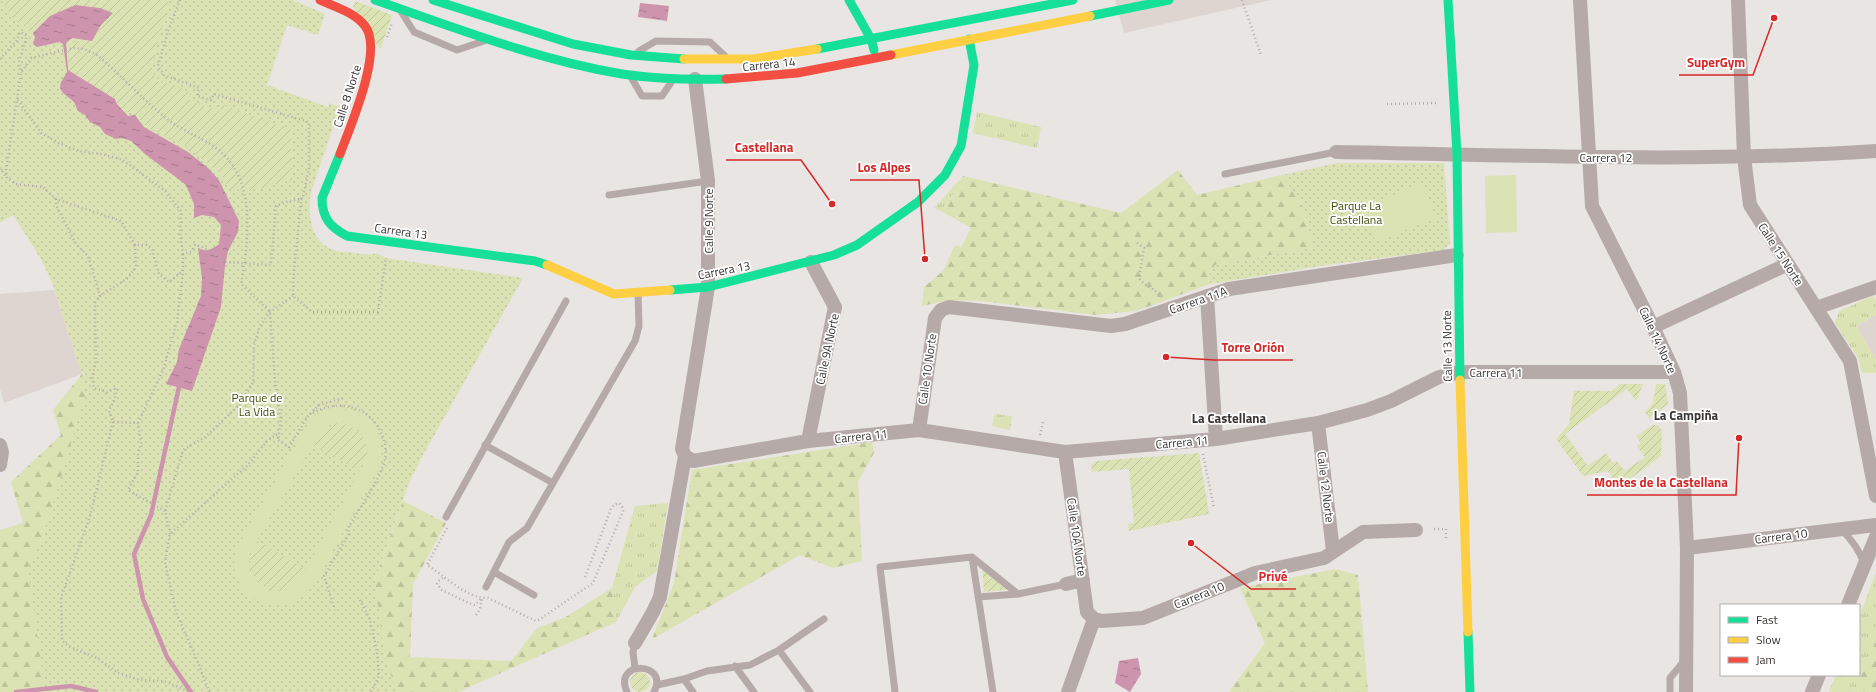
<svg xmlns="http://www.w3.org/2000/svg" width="1876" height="692" font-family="'Titillium Web',sans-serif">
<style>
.built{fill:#ded5d0}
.grass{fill:url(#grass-tufts)}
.forest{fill:url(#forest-firs)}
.park{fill:url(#park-dots)}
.garden{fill:url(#garden-furrows)}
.pitch{fill:#dbe3b4;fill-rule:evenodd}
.water{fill:url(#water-ripples)}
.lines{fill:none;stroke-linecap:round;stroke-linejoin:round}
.stream{stroke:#ce94ae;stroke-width:4.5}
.path{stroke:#b3abaa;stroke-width:2.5;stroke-dasharray:1 3;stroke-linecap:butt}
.lane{stroke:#b5aaa8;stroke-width:7}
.street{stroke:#b5aaa8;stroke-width:14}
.fast{stroke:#16e098;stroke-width:9}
.slow{stroke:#ffcf43;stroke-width:9}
.jam{stroke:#f24e42;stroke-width:9}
.labels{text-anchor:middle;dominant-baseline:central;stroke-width:3.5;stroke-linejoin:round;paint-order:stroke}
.street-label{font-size:12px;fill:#383634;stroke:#fff}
.park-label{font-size:12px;fill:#444d0c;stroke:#fff}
.neighbourhood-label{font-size:13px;font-weight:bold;fill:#383634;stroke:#fff}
.leader{fill:none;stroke:#d62828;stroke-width:1.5}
.callout-dot{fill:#d62828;stroke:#fff;stroke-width:1.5}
.callout-label{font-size:13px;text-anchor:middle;font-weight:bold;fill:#d62828;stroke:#fff;stroke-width:3.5;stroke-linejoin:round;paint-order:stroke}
</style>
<defs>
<pattern id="grass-tufts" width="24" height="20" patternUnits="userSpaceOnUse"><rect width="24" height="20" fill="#dbe3b4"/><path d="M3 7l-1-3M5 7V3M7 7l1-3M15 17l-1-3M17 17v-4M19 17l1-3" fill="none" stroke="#bdc39b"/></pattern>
<pattern id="forest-firs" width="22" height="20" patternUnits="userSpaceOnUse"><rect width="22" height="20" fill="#dbe3b4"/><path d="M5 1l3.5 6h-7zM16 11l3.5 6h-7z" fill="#bdc39b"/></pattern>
<pattern id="park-dots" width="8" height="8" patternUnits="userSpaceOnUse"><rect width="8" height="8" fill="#dbe3b4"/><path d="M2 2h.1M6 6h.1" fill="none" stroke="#bdc39b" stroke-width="1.8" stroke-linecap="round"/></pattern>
<pattern id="garden-furrows" width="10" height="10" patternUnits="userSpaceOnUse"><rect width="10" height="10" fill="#dbe3b4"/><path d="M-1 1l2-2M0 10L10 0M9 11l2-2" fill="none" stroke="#bdc39b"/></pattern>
<pattern id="water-ripples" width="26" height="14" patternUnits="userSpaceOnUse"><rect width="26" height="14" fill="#ce94ae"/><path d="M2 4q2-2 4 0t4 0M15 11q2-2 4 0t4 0" fill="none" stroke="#a87a8e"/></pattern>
</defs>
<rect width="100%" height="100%" fill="#e8e5e2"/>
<path class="built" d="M1115 0H1271L1124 33Z
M54 290 82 374 4 403 0 389V294Z
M1876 315V360L1856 326Z"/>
<path class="grass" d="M977 112 1041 127 1037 148 973 133Z
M963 176 943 212 934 208Z
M1873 296 1876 300V315L1856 326 1876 360V373H1862L1858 358 1835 323 1839 311Z
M995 414 1012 416 1010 430 992 426Z
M668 503 657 571 635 587 616 622 612 588 635 506Z
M1876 573V641L1854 692H1829L1836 675H1859V617Z"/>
<path class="forest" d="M1178 170 1197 195 1282 175 1304 209 1313 248 1215 265 1209 275 1210 284 1136 311 1096 315 981 301 950 300 922 306 924 287 943 271 955 245 961 247 971 228 943 212 963 176 1121 213Z
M82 328 378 606 375 579 403 501 446 523 413 584 410 657 511 661 537 628 564 618 612 588 616 622 458 692H0V530L23 523 11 482 61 435 53 410 82 374Z
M872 442 874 453 858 482 862 561 833 568 800 555 652 639 674 583 692 470Z
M1335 569 1358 575 1368 692H1229L1265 643 1240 588Z
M1876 641V692H1854Z"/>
<path class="park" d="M0 0H293L325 14 318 35 287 25 267 85 328 107 329 103 340 107 311 192C307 213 310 242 334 250 339 252 345 252 350 252 359 254 368 256 377 253L386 258 523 278 423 455 409 483 375 579 384 653 397 692H45L28 567 43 539 85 396 82 374 53 285 41 259 13 215 0 223Z
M1337 163H1444L1450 244 1444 250 1327 265 1210 284 1209 275 1215 265 1313 248 1304 209 1282 175Z"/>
<path class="garden" d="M1 0H167L168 3 152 67 155 79 190 92V101L220 111 223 105 291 129 292 180 248 191 230 189 221 174 185 145 147 127 135 115 123 110 115 99 109 95 68 70 66 43 92 40 113 13 75 5 50 16 33 33 14 19Z
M355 1 392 15 381 48H379L353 7Z
M1620 384H1643L1636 401 1627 389 1565 434 1588 466 1606 453 1613 463 1617 461 1625 471 1645 457 1637 446 1641 443 1636 436 1653 425H1658L1662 431 1661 456 1619 487 1608 471 1583 476 1556 439 1569 424 1574 391H1611Z
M1656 384H1665L1668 404 1649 418 1645 412 1653 403Z
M338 423C354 425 369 435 367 454 366 460 361 466 358 471L313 445C320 433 324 427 338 423Z
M1199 453 1209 514 1129 531 1128 524 1134 523 1129 469 1092 472 1091 464 1097 461Z
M258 541 305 569C302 575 298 582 292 586 275 598 251 584 250 565 249 556 254 549 258 541Z
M982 570 1011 589 984 592Z
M630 682a10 10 0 1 1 20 0a10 10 0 1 1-20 0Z"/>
<path class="pitch" d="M1516 175 1517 232 1486 233 1485 176Z
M1422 183 1436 218 1376 242 1362 208Z
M337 408C370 412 382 427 382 460L313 587C309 591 304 597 299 600 272 615 237 598 234 566 233 560 236 553 237 547L310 420 322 411ZM338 422C358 425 368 436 368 456L301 578C298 581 295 585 292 587 275 599 250 585 249 565 248 561 250 556 250 552L321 430 328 425Z"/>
<path class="water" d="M640 3 669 6 667 21 638 17Z
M75 5 100 8 113 13 101 25 92 41 72 38 66 43 68 70 115 99 117 104 128 116 135 115 144 127 188 152 208 168 219 180 239 221 238 232 228 251 225 266 221 307 192 391 166 384 177 362 179 349 201 296 202 278 198 248C206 253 212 249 219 244L221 225 214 217 202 215 194 218V204L186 185 145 154 131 141 122 138 116 139 105 134 100 127 90 122 85 115 78 111 74 102 63 93 60 88 61 82 67 72 63 44 59 42 37 47 33 44 35 37 33 33 50 16Z
M1138 658 1141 674 1130 692 1115 683 1119 661Z"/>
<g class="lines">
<path class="stream" d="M179 387 151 515 134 554 143 599 167 657 191 692
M16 692 71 686 96 692"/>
<path class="path" d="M180 0 168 31 158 66 164 75 199 88 197 96 211 100 214 94 309 122V168L303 197 301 199C299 232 293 263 293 296L312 312H378L386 258
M1242 0 1261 55
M387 37 392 23
M0 59 17 40 20 32 27 36 19 62 21 73
M18 100 41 133 59 143 78 151 101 154 123 160 165 191 181 211 180 235 183 254 192 251 195 245 201 246 226 262 271 265 276 206 289 201 301 199
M1387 104 1437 103
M0 168 7 178
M56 199V205L76 244 88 256 100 296 95 303 96 361 92 379 94 388 107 392 117 388 115 398 109 411 113 422 138 423 141 443 138 455V472L128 490 165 511
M1137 243 1144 248 1139 278C1145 287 1155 288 1161 297
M183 254V271L169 282 159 274 152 249 146 245H135L121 221 56 199 43 187 16 184 7 178 6 171 21 73 31 58 74 48 84 49 97 55C121 75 142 99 166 118 184 133 209 139 225 156 256 188 248 244 241 284L270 312 275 381 281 419 278 440 289 447 308 416 319 405 344 398
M100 296 128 278 136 267 135 245
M313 413C327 405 344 403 359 410 368 414 375 421 379 429 384 438 387 447 385 458 383 475 358 511 348 528L349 534 324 576 335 610
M113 422 90 516 61 598 62 641 70 647 97 658 118 673 140 680 164 681 190 692
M138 423 163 370 177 322 183 271
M1040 435 1043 422
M1203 454 1214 508
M447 528 427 565C444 575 467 599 488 598L536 621 540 619 593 583 623 511V508L619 503 614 505 611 509 585 577
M1434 529H1446V538H1449
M170 534 165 511 183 450 205 437 239 405 253 383 254 345 260 326 270 312 293 296
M443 578 438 581 437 584 442 590 471 604 475 605 481 599
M360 600 370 620 377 651 379 676 371 692
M476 615 480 609 482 599
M209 692 199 665 176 612 165 562 170 534 248 465 267 441 279 433"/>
<path class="lane" d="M402 13 414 32 457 50 484 41
M639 51 656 41 710 42 725 56
M631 77 642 96H662L672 81
M1225 174 1336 152
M609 195 708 181
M485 445 553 483
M446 517 566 301
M1841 529C1851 539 1859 549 1864 563
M972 557 993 692
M494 572 534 595
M486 587 509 542 527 528 635 341 639 326 638 294
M978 597 1018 594 1066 584
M635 643 633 652 635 668
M779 650 810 692
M735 666 754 692
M684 679 693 692
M657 685 684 679 707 671 750 665 779 650 824 619
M627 692C612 660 670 661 654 692
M895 692 880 567 972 557 1018 594
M1670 692V678L1685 660"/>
<path class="street" d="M1580 0 1592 206 1653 327 1674 372 1680 393 1687 548 1686 692
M1738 0 1744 157 1750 205 1850 361 1876 496
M1336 152C1516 155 1696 163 1876 151
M1207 296 1216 439
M1816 308 1876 287
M1653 327 1788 264
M1318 423 1333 551
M919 430 935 318 941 310 949 307 1111 326 1125 324 1229 289 1457 255
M808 441 835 307 811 262
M0 445 2 452 0 465
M1065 452 1087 612 1094 619
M685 456 693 461 808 441 919 430 1065 452 1216 439 1318 423 1367 410 1391 401 1439 377 1460 372H1674
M685 456 682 449 708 287V181L695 79
M1687 548 1876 525
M1066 584 1083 580
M1848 605 1876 537
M1094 619 1102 621 1143 618 1255 573 1324 558 1363 532 1416 530
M635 643 653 612 660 597 685 456
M1068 692 1094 619
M1812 692 1819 675"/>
<path class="fast" d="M375 0C456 28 538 60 622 74 656 79 691 80 726 79
M433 0 573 44 631 55 684 59
M849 0 871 39 874 50
M1448 0 1457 154 1460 380
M1090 16 1169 0
M817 49 1073 0
M340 154 322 198C322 218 330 227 347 236L535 261 547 265
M670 290 708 287 834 255 857 245 918 202 945 175 961 146 974 65 969 39
M1468 632 1470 692"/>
<path class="slow" d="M891 55 1090 16
M684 59H753L817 49
M547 265 614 294 670 290
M1460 380 1468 632"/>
<path class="jam" d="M320 0C335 7 354 12 365 26 384 50 350 127 340 154
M726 79 797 73 891 55"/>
</g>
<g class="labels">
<g class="street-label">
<text transform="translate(769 64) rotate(-6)">Carrera 14</text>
<text transform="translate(347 96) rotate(-72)">Calle 8 Norte</text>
<text x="1606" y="157">Carrera 12</text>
<text transform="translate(708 221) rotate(-90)">Calle 9 Norte</text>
<text transform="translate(401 231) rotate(8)">Carrera 13</text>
<text transform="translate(1781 254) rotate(57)">Calle 15 Norte</text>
<text transform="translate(724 270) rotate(-11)">Carrera 13</text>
<text transform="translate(1198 300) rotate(-19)">Carrera 11A</text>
<text transform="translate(1658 340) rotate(65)">Calle 14 Norte</text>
<text transform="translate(1447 346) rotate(-91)">Calle 13 Norte</text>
<text transform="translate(827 349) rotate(-78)">Calle 9A Norte</text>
<text transform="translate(927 369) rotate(-82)">Calle 10 Norte</text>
<text x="1496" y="372">Carrera 11</text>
<text transform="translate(861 436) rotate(-6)">Carrera 11</text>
<text transform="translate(1182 442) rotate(-5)">Carrera 11</text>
<text transform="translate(1326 487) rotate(83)">Calle 12 Norte</text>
<text transform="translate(1781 536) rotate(-7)">Carrera 10</text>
<text transform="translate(1077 537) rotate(82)">Calle 10A Norte</text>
<text transform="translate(1199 595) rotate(-22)">Carrera 10</text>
</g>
<g class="park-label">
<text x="1356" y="205">Parque La<tspan x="1356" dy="14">Castellana</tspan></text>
<text x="257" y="397">Parque de<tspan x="257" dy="14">La Vida</tspan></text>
</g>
<g class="neighbourhood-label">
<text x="1686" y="415">La Campiña</text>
<text x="1229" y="418">La Castellana</text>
</g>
</g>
<path class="leader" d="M1774 18L1753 75H1679M832 204L801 160H726M925 259L919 180H850M1166 357L1214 360H1293M1739 438L1736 495H1587M1191 543L1251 589H1296"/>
<g class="callout-dot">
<circle cx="1774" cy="18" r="4"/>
<circle cx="832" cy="204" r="4"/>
<circle cx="925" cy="259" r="4"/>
<circle cx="1166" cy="357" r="4"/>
<circle cx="1739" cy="438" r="4"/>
<circle cx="1191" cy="543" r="4"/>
</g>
<g class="callout-label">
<text x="1716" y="67">SuperGym</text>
<text x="764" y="152">Castellana</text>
<text x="884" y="172">Los Alpes</text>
<text x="1253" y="352">Torre Orión</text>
<text x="1661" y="487">Montes de la Castellana</text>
<text x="1273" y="581">Privé</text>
</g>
<rect x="1720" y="604" width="140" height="72" fill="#ffffff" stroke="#afafae"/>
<rect x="1728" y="617" width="20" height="6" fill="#16e098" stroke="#afafae"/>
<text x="1756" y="624" font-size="12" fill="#383634">Fast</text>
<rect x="1728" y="637" width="20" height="6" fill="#ffcf43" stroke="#afafae"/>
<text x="1756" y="644" font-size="12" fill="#383634">Slow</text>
<rect x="1728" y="657" width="20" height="6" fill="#f24e42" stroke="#afafae"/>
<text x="1756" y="664" font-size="12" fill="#383634">Jam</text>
</svg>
